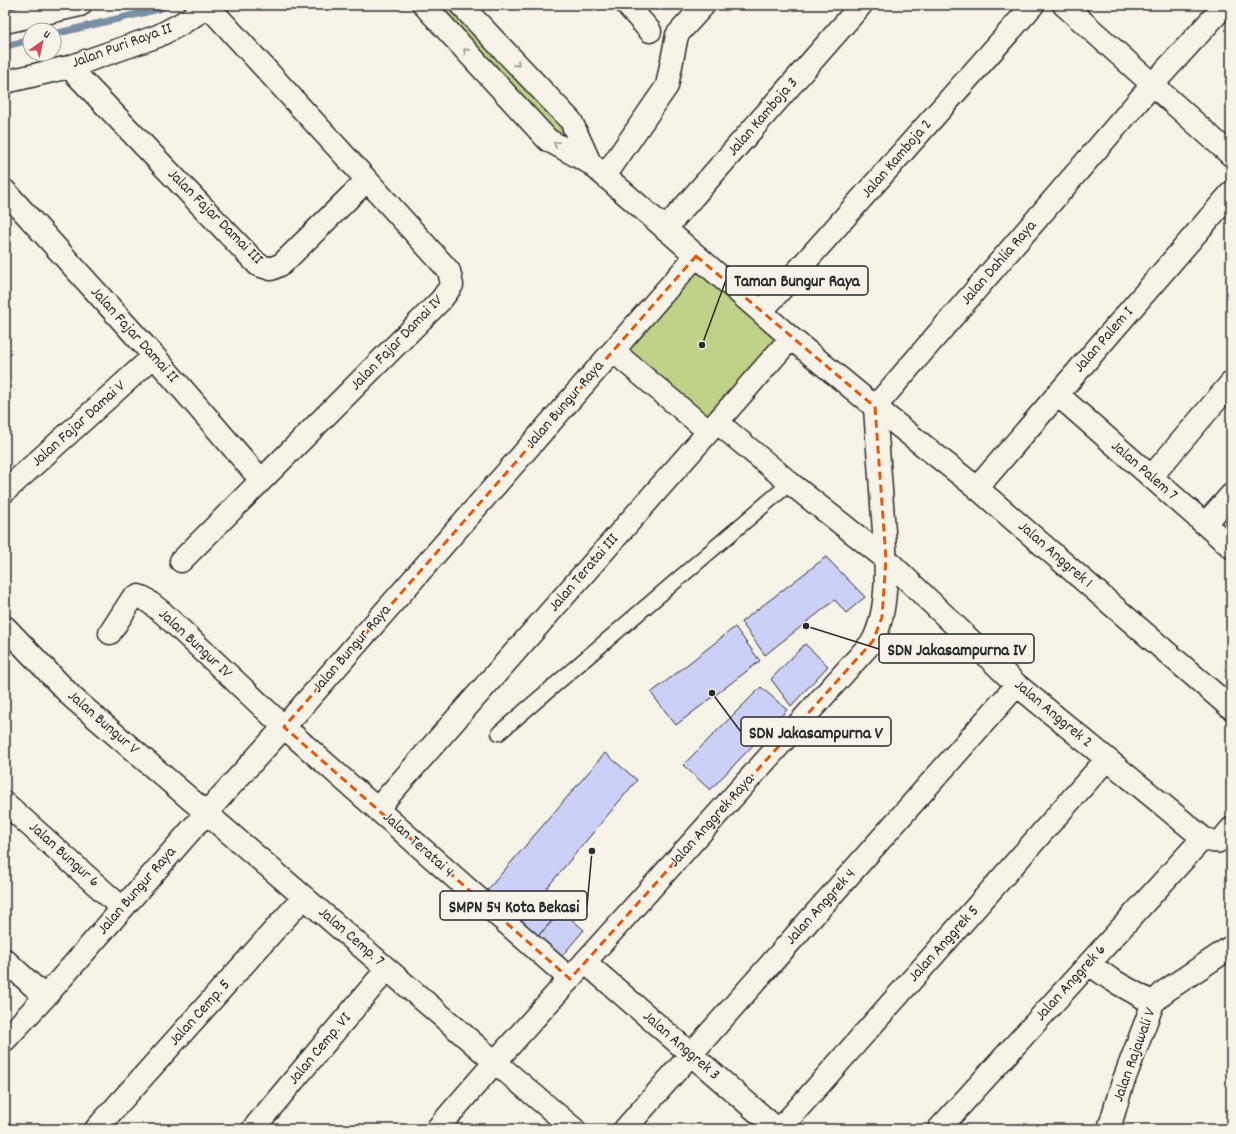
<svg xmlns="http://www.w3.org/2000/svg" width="1236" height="1134" font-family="Dekko,sans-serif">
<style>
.green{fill:#bed388;stroke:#747f5a}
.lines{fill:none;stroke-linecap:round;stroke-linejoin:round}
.stream{stroke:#7890a5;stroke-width:7}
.building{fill:#cad0f8;stroke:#2b2b2b}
.lane-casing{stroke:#2b2b2b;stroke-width:17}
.street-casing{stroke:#2b2b2b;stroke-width:25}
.secondary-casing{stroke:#2b2b2b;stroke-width:25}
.lane{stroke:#f7f3e8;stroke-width:14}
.street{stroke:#f7f3e8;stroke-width:22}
.secondary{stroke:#f7f3e8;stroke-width:22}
.oneway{stroke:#918f8a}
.marked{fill:none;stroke:#e8590c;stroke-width:3;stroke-dasharray:8 5;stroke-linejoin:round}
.labels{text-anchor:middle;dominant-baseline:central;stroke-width:3.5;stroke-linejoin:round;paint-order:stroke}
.street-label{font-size:16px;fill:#2b2b2b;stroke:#f7f3e8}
.leader{fill:none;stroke:#2b2b2b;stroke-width:1.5}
.callout-dot{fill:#2b2b2b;stroke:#f7f3e8;stroke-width:1.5}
.callout{fill:#f7f3e8;stroke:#2b2b2b;stroke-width:1.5}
.callout-label{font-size:17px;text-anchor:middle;font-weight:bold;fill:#2b2b2b}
</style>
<rect width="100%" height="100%" fill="#f7f3e8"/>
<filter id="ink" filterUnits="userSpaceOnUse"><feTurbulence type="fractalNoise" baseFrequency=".025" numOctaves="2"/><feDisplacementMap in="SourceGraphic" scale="8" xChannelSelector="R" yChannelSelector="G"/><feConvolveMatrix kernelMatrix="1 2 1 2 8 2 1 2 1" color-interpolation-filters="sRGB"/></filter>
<g filter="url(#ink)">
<path class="green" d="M454 7 566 125 577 149 552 136 443 18Z
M696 263 784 339 709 423 620 350Z"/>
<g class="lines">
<path class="stream" d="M54 34 159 9 166 5
M5 46 30 40"/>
</g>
<path class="building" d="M826 557 865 597 846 613 835 600 765 655 741 622Z
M735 627 760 661 676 725 651 693Z
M805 644 828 666 791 706 771 679Z
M761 687 787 710 710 790 683 765Z
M605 753 637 780 546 889 565 907 535 939 484 894Z
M562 911 584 930 560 958 536 938Z"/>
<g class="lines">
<g class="lane-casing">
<path id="lane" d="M499 733 790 483"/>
</g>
<g class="street-casing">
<path id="street" d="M424 5 548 140 590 163 791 338 875 407 977 488 1231 708
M461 5 571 121 590 163
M627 5 650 31
M1064 5 1231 155
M5 22 80 5
M69 67 258 265 271 269 282 264 367 180
M5 82 69 67 158 36 179 25 211 5
M605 176 667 86 677 35 704 5
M5 191 154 356 261 480
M665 229 861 5
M761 312 1033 5
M613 351 708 431
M1057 394 1231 547
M717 422 790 483 886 559 1017 685 1203 838C1220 845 1220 842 1231 829
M1151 477 1231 383
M977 488 1231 193
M5 491 154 356
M1205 524 1231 495
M181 561 441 300 452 285 449 271 367 180 209 7
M5 627 73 698 495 1062
M110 633 132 599 139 596 144 598 163 613 284 727 570 979
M5 803 122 908
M377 809 791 338
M5 960 45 997
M585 962 777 1129
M1089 964 1112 980 1153 1003
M5 1040 45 997 206 813 284 727 696 256
M96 1129 304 897
M253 1129 387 969
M625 1129 1017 685
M780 1129 1107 759
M939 1129 1203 838
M1109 1129 1122 1085 1153 1003 1164 992 1231 947"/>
</g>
<g class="secondary-casing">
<path id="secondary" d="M495 1062 574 1129
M437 1129 495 1062 873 641C892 603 885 547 882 505 880 472 877 440 875 407L1152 85 1225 5"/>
</g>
<use href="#lane" class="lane"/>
<use href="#street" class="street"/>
<use href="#secondary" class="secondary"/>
</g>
<defs><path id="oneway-chevron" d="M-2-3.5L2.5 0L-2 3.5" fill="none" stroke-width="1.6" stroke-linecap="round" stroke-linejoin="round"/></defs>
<g class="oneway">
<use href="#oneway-chevron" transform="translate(466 51) rotate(-133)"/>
<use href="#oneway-chevron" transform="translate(517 64) rotate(46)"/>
<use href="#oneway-chevron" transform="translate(556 144) rotate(-150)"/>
</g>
</g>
<path class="marked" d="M696 256 875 407 886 559 882 617 873 641 570 979 284 727Z"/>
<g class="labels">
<g class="street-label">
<text transform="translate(122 46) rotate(-20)">Jalan Puri Raya II</text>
<text transform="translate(763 117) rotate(-49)">Jalan Kamboja 3</text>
<text transform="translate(897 159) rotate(-49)">Jalan Kamboja 2</text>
<text transform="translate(215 217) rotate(45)">Jalan Fajar Damai III</text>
<text transform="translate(999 263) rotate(-49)">Jalan Dahlia Raya</text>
<text transform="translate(134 335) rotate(48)">Jalan Fajar Damai II</text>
<text transform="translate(1104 340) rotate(-49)">Jalan Palem I</text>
<text transform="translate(397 343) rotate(-46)">Jalan Fajar Damai IV</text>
<text transform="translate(565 405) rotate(-49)">Jalan Bungur Raya</text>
<text transform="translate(79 424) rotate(-42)">Jalan Fajar Damai V</text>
<text transform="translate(1144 471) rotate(41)">Jalan Palem 7</text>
<text transform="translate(1055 555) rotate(41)">Jalan Anggrek 1</text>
<text transform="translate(584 573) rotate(-49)">Jalan Teratai III</text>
<text transform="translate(195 644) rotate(43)">Jalan Bungur IV</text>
<text transform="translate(352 649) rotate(-49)">Jalan Bungur Raya</text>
<text transform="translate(1053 714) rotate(40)">Jalan Anggrek 2</text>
<text transform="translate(103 723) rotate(41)">Jalan Bungur V</text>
<text transform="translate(712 821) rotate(-48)">Jalan Anggrek Raya</text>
<text transform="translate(418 845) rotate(42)">Jalan Teratai 4</text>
<text transform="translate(64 855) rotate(42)">Jalan Bungur 6</text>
<text transform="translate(137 891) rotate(-49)">Jalan Bungur Raya</text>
<text transform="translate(821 907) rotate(-48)">Jalan Anggrek 4</text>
<text transform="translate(351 937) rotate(41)">Jalan Cemp. 7</text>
<text transform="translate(944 944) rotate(-48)">Jalan Anggrek 5</text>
<text transform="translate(1071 983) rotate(-48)">Jalan Anggrek 6</text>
<text transform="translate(200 1013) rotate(-48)">Jalan Cemp. 5</text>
<text transform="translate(681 1046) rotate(41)">Jalan Anggrek 3</text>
<text transform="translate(320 1049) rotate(-50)">Jalan Cemp. VI</text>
<text transform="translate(1135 1055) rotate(-70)">Jalan Rajawali V</text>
</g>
</g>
<path class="leader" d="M702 345L726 280M806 626L879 649M712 693L741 732M592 851L587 906"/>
<g class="callout-dot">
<circle cx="702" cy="345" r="4"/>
<circle cx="806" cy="626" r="4"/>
<circle cx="712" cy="693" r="4"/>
<circle cx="592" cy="851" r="4"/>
</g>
<g class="callout">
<rect x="726" y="266" width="142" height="29" rx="4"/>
<rect x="879" y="634" width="155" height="29" rx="4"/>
<rect x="741" y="717" width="150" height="29" rx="4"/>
<rect x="440" y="891" width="147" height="29" rx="4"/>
</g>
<g class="callout-label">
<text x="797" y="286">Taman Bungur Raya</text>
<text x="957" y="655">SDN Jakasampurna IV</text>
<text x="816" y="738">SDN Jakasampurna V</text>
<text x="514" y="912">SMPN 54 Kota Bekasi</text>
</g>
<rect width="1236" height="1134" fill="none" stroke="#f7f3e8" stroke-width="20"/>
<rect x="10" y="10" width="1216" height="1114" fill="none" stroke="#2b2b2b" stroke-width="1.5" filter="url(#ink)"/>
<g transform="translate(42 42) rotate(33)"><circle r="19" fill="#f7f3e8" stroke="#a5a39c"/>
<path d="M0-3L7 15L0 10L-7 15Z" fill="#d1495b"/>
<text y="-6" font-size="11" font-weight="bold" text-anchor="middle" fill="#2b2b2b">U</text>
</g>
</svg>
